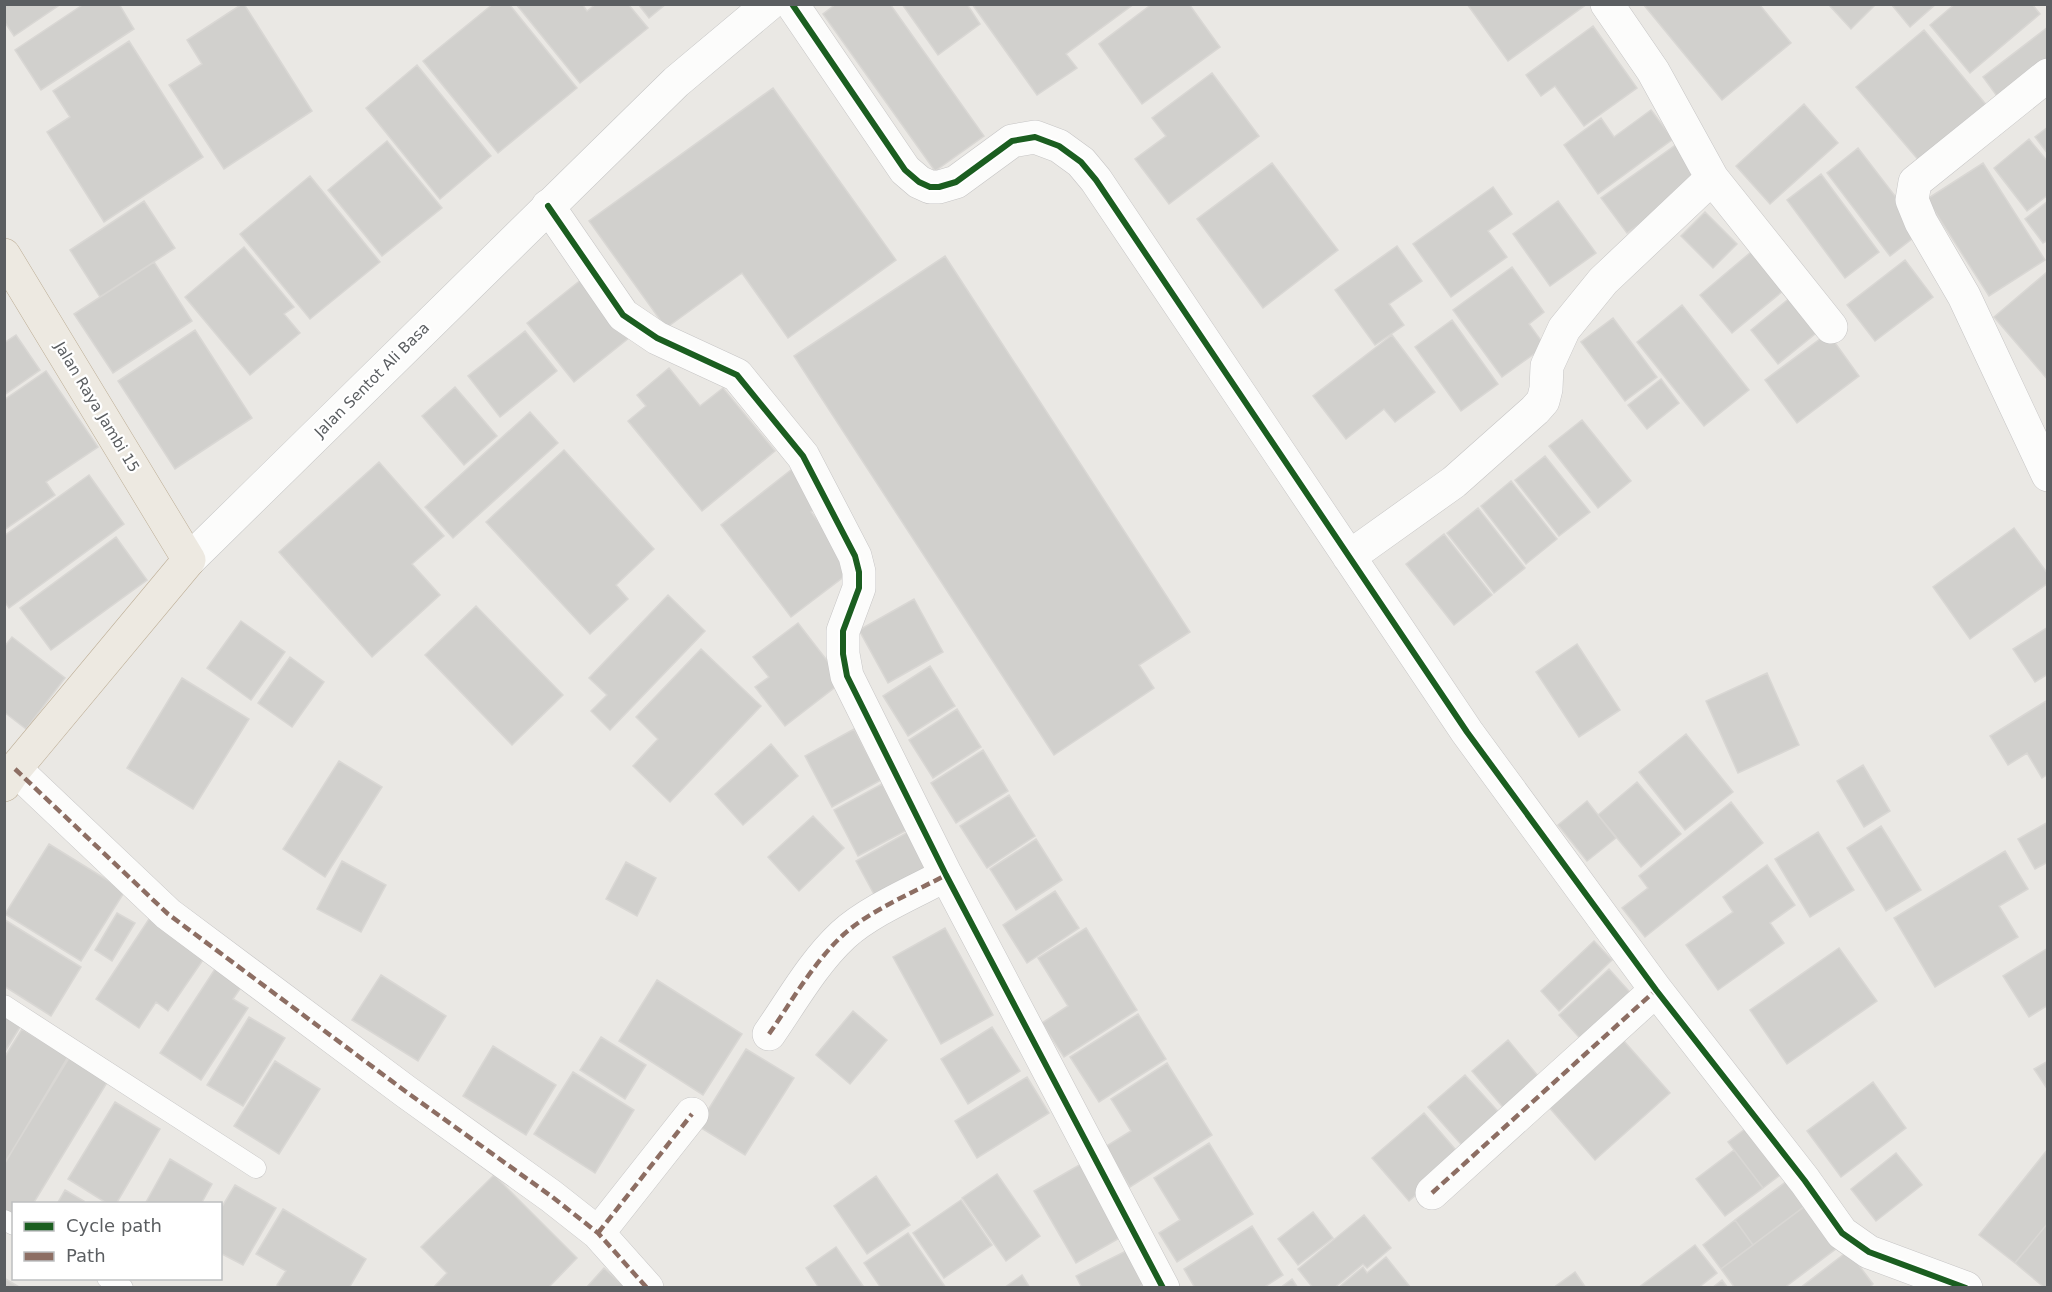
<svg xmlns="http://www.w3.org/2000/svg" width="2052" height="1292" font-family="'DejaVu Sans',sans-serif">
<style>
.building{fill:#d1d0cd;stroke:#d9d7d4;stroke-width:1.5}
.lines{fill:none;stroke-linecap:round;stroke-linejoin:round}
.lane-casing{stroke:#c6c5c5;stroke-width:21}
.street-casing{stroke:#c6c5c5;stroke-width:34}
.secondary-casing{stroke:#c5c5c5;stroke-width:34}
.highway-casing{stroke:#bdae96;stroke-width:34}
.lane{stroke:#fcfcfb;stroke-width:20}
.street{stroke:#fcfcfb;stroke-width:33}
.secondary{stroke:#fcfcfb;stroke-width:33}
.highway{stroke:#ede9e1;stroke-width:33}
.quiet{stroke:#8d6e63;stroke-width:4.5;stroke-dasharray:9 4.5;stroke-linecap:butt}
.cycleway-casing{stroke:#fff;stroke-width:10}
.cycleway{stroke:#1b5e20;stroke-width:6}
.labels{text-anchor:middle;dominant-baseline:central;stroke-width:4.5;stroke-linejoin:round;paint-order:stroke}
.street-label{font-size:15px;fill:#5b5e61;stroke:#fff}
</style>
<rect width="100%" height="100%" fill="#eae8e4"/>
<path class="building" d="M4 4H61L14 36 4 21Z
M84 4H119L134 29 41 90 15 50Z
M242 4H244L312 111 224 169 169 85 202 64 187 40Z
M493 4H509L577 88 498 153 423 61Z
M516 4H582L587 11 596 4H628L648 28 580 83Z
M638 4H666L649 18Z
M836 4H890L984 136 935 171 823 14Z
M902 4H967L980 24 938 55Z
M972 4H1134L1066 54 1077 68 1037 95Z
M1152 4H1189L1220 47 1142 104 1099 44Z
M1467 4H1587L1508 61Z
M1643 4H1759L1791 43 1722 100Z
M1828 4H1876L1851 29Z
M1891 4H1936L1910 27Z
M1955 4H2032L2040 14 1970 73 1930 25Z
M1593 26 1637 88 1584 126 1555 86 1541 96 1526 75Z
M2048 27V68L2002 103 1983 77Z
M1924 30 1988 107 1921 163 1856 87Z
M129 41 203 157 104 222 47 132 70 117 53 91Z
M417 65 491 156 440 199 366 108Z
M1212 73 1259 136 1169 204 1135 159 1166 136 1152 118Z
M773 88 896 260 788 338 742 273 666 328 589 221Z
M1804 104 1838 143 1770 204 1736 166Z
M1651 110 1673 139 1598 194 1564 145 1601 118 1614 137Z
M2048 127V154L2035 137Z
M2029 139 2048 162V195L2027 211 1994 168Z
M387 141 442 208 382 256 328 190Z
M1677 144 1702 179 1627 233 1601 198Z
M1858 148 1922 231 1890 256 1827 173Z
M1272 163 1338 250 1263 308 1197 219Z
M1983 163 2045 260 1989 296 1927 199Z
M1821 174 1879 252 1845 278 1787 200Z
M310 176 380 262 310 319 240 234Z
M1493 187 1512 214 1488 231 1507 257 1451 297 1413 244Z
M144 201 175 248 100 297 70 250Z
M1558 201 1596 253 1550 286 1513 234Z
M2048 201V240L2043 243 2025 219Z
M1705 212 1737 244 1713 268 1681 236Z
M1397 246 1422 281 1389 304 1404 325 1375 345 1335 290Z
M244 247 294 307 284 314 300 333 250 375 185 297Z
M1757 247 1789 286 1732 333 1700 295Z
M945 256 1190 632 1139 665 1154 688 1054 755 794 356Z
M1905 260 1933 297 1875 341 1847 305Z
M154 262 192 321 113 373 74 314Z
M1512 267 1544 312 1529 324 1545 346 1502 377 1453 310Z
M2047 272 2048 273V380L1994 317Z
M587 275 634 334 574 382 527 323Z
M1797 292 1825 326 1778 364 1751 330Z
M1682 305 1749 390 1704 426 1637 342Z
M1613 318 1657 377 1625 401 1581 342Z
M1452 320 1498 384 1461 411 1415 347Z
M195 330 252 418 175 469 118 381Z
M525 331 557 371 500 417 468 376Z
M1828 333 1859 376 1797 423 1765 380Z
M16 335 40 370 4 395V343Z
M1392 335 1435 392 1395 422 1384 409 1346 439 1313 396Z
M669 368 700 406 723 388 775 451 702 511 628 421 646 406 637 395Z
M46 371 98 447 46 482 55 495 4 530V400Z
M1661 379 1679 403 1647 429 1628 405Z
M455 387 497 436 464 465 422 416Z
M530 412 558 443 453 538 425 507Z
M1582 420 1631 481 1598 508 1549 446Z
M564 450 654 549 616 585 628 599 590 634 486 522Z
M1545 456 1590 512 1559 536 1515 480Z
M379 462 444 536 412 564 440 595 372 657 279 552Z
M796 466 823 503 811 512 854 569 791 617 721 525Z
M89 475 124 524 9 608 4 601V536Z
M1511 481 1557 539 1526 564 1481 506Z
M1478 508 1525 568 1494 593 1447 533Z
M2014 528 2048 574V583L1970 639 1933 587Z
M1444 534 1492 595 1454 625 1406 564Z
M116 537 147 580 51 650 20 608Z
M668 595 705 631 610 730 591 711 607 695 589 678Z
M914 599 943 652 888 683 859 630Z
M476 606 563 695 512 745 425 655Z
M241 621 285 652 251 700 207 668Z
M798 623 843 681 785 726 755 687 769 677 753 657Z
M2048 627V674L2035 682 2013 649Z
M12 637 65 678 26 729 4 712V647Z
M1577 644 1620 710 1579 737 1536 672Z
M701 649 761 706 670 802 633 766 658 739 636 717Z
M290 657 324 682 292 727 258 703Z
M930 666 955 706 908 736 883 696Z
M1767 673 1799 745 1738 773 1706 701Z
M182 678 249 719 193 809 127 768Z
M2046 701 2048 774 2042 778 2027 753 2008 765 1990 736Z
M957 709 981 747 933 778 909 740Z
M854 729 881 780 832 807 805 756Z
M1686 734 1733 792 1685 830 1639 772Z
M771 744 798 776 743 825 715 794Z
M983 750 1008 791 956 823 931 783Z
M339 761 382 787 325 877 283 849Z
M1863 765 1890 811 1864 827 1837 781Z
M1637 782 1681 834 1641 867 1598 815Z
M882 784 907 830 858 856 834 810Z
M1009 795 1035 836 987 868 960 826Z
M1587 801 1616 838 1587 861 1558 825Z
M1731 802 1763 843 1645 937 1622 908 1648 888 1639 876Z
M813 816 844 848 799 891 768 857Z
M2048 822V862L2035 869 2018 839Z
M1881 826 1921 890 1886 911 1847 848Z
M908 832 933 879 881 907 856 861Z
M1818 832 1854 890 1810 917 1775 859Z
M1036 839 1062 880 1016 910 990 869Z
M49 844 125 891 81 961 5 914Z
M2005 851 2028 889 1999 906 2018 937 1935 987 1894 918Z
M342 861 386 885 361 932 317 909Z
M626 862 656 878 637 916 606 899Z
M1767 865 1795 905 1770 923 1784 943 1718 990 1686 945 1733 912 1723 897Z
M1055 891 1079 928 1027 963 1003 925Z
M117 913 135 923 112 961 95 950Z
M149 919 205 957 168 1011 156 1002 139 1028 96 999Z
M5 920 81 967 51 1016 4 986Z
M945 928 993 1015 941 1044 893 957Z
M1086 928 1137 1010 1064 1057 1042 1023 1068 1006 1038 958Z
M1594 941 1612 960 1559 1011 1541 991Z
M1839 948 1877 1001 1787 1064 1750 1010Z
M2048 948V1005L2029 1017 2003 976Z
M217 966 244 983 233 999 248 1008 201 1080 160 1053Z
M1609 969 1636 999 1586 1045 1559 1015Z
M381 975 446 1016 418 1061 352 1020Z
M657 980 742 1034 703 1095 619 1041Z
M853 1011 887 1040 850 1084 816 1055Z
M4 1013 22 1024 4 1053Z
M1138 1014 1166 1059 1099 1102 1070 1057Z
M249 1017 285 1038 243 1106 207 1085Z
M992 1027 1020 1071 968 1104 941 1059Z
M22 1029 68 1057 5 1163 4 1058Z
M601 1037 646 1065 625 1099 580 1070Z
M1508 1040 1543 1082 1507 1112 1472 1071Z
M1623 1040 1670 1093 1595 1160 1548 1106Z
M493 1046 556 1085 526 1135 463 1096Z
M746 1049 794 1078 745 1155 698 1126Z
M72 1053 111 1076 33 1204H14V1219L4 1213V1164Z
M275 1061 320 1089 279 1154 234 1126Z
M2048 1061V1090L2034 1069Z
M1167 1063 1212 1135 1130 1187 1105 1147 1131 1131 1111 1099Z
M573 1072 634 1110 595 1173 534 1134Z
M1465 1075 1504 1118 1467 1151 1428 1107Z
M1027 1077 1049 1113 977 1158 955 1121Z
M1873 1082 1906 1128 1841 1177 1807 1131Z
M115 1102 160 1129 116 1204H108L68 1179Z
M1424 1113 1461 1156 1409 1201 1372 1158Z
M1753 1123 1788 1169 1763 1188 1728 1142Z
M1209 1143 1253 1214 1177 1262 1159 1233 1180 1220 1154 1178Z
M2048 1149V1223L2015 1263 1979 1235Z
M1734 1150 1763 1188 1725 1216 1696 1179Z
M1896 1153 1922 1185 1876 1221 1851 1189Z
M170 1159 212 1184 201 1204H145Z
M1081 1164 1123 1236 1076 1263 1034 1191Z
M997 1174 1040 1236 1006 1261 962 1198Z
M494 1175 577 1258 548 1288H433L447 1273 421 1247Z
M876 1176 910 1225 867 1254 834 1206Z
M1791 1178 1809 1203 1753 1245 1735 1220Z
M235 1185 276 1208 243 1265 220 1253V1210Z
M65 1190 84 1201 83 1204H57Z
M961 1200 992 1245 944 1278 913 1233Z
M1809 1203 1841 1245 1784 1288H1735L1721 1269Z
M283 1209 366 1259 349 1288H281L277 1285 286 1271 256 1254Z
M1313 1212 1333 1238 1298 1265 1278 1239Z
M1364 1215 1391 1248 1367 1268 1363 1264 1334 1288H1313L1298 1269Z
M1735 1220 1753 1245 1721 1269 1703 1245Z
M2048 1223V1288H2045L2015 1263Z
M1252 1226 1283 1275 1263 1288H1195L1184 1269Z
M908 1233 946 1288H881L864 1263Z
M1695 1245 1717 1273 1698 1288H1638Z
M836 1247 863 1286 861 1288H819L806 1268Z
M1126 1251 1143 1284 1137 1288H1082L1076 1276Z
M1848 1251 1873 1284 1869 1288H1800Z
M1386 1257 1411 1288H1338L1363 1267 1367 1273Z
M604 1268 626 1288H586Z
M1575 1272 1586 1288H1553Z
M1022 1275 1030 1288H1004Z
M4 1278 19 1287 18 1288H4Z
M1292 1279 1298 1288H1280Z
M1722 1280 1728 1288H1712Z"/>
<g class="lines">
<g class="lane-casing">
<path id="lane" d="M4 1005 256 1168
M4 1220 14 1225
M107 1278 123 1288"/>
</g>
<g class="street-casing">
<path id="street" d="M792 4 905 170 919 182 930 187H939L956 182 1012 141 1035 137 1059 146 1081 162 1096 180 1467 732 1656 990 1805 1181 1842 1233 1869 1252 1966 1288
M1607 4 1653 71 1712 178 1831 327
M2048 75 1915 182 1912 200 1921 222 1964 296 2048 475
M548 206 623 315 657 338 737 375 803 456 855 556 859 572V588L843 631V654L847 676 946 875 1163 1288
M1349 557 1454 482 1535 410 1543 401 1546 389 1547 366 1564 329 1603 281 1712 178
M15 769 168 914 405 1091 551 1196 598 1233 647 1288
M769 1034C792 1001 813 963 843 935 869 911 914 892 946 875
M1432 1193 1656 990
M598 1233 692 1114"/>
</g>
<g class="secondary-casing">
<path id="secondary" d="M189 560 676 82 769 4"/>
</g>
<g class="highway-casing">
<path id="highway" d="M4 255 189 560 15 769 4 785"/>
</g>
<use href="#lane" class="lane"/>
<use href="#street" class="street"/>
<use href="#secondary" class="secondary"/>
<use href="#highway" class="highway"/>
<path class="quiet" d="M15 769 168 914 405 1091 551 1196 598 1233 647 1288
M769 1034C792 1001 813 963 843 935 869 911 914 892 946 875
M1432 1193 1656 990
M598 1233 692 1114"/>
<g class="cycleway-casing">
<path id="cycleway" d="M792 4 905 170 919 182 930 187H939L956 182 1012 141 1035 137 1059 146 1081 162 1096 180 1467 732 1656 990 1805 1181 1842 1233 1869 1252 1966 1288
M548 206 623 315 657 338 737 375 803 456 855 556 859 572V588L843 631V654L847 676 946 875 1163 1288"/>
</g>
<use href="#cycleway" class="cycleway"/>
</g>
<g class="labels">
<g class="street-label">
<text transform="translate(372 380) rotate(-45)">Jalan Sentot Ali Basa</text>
<text transform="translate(97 407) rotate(59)">Jalan Raya Jambi 15</text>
</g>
</g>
<rect width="2052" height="1292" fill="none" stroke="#5b5e61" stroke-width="12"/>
<rect x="12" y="1202" width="210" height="78" fill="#ffffff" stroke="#bdbfc0" stroke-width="1.5"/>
<rect x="24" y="1222" width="30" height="9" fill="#1b5e20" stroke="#bdbfc0" stroke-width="1.5"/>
<text x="66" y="1232" font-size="18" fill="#5b5e61">Cycle path</text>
<rect x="24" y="1252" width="30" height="9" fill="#8d6e63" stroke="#bdbfc0" stroke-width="1.5"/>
<text x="66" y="1262" font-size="18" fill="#5b5e61">Path</text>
</svg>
